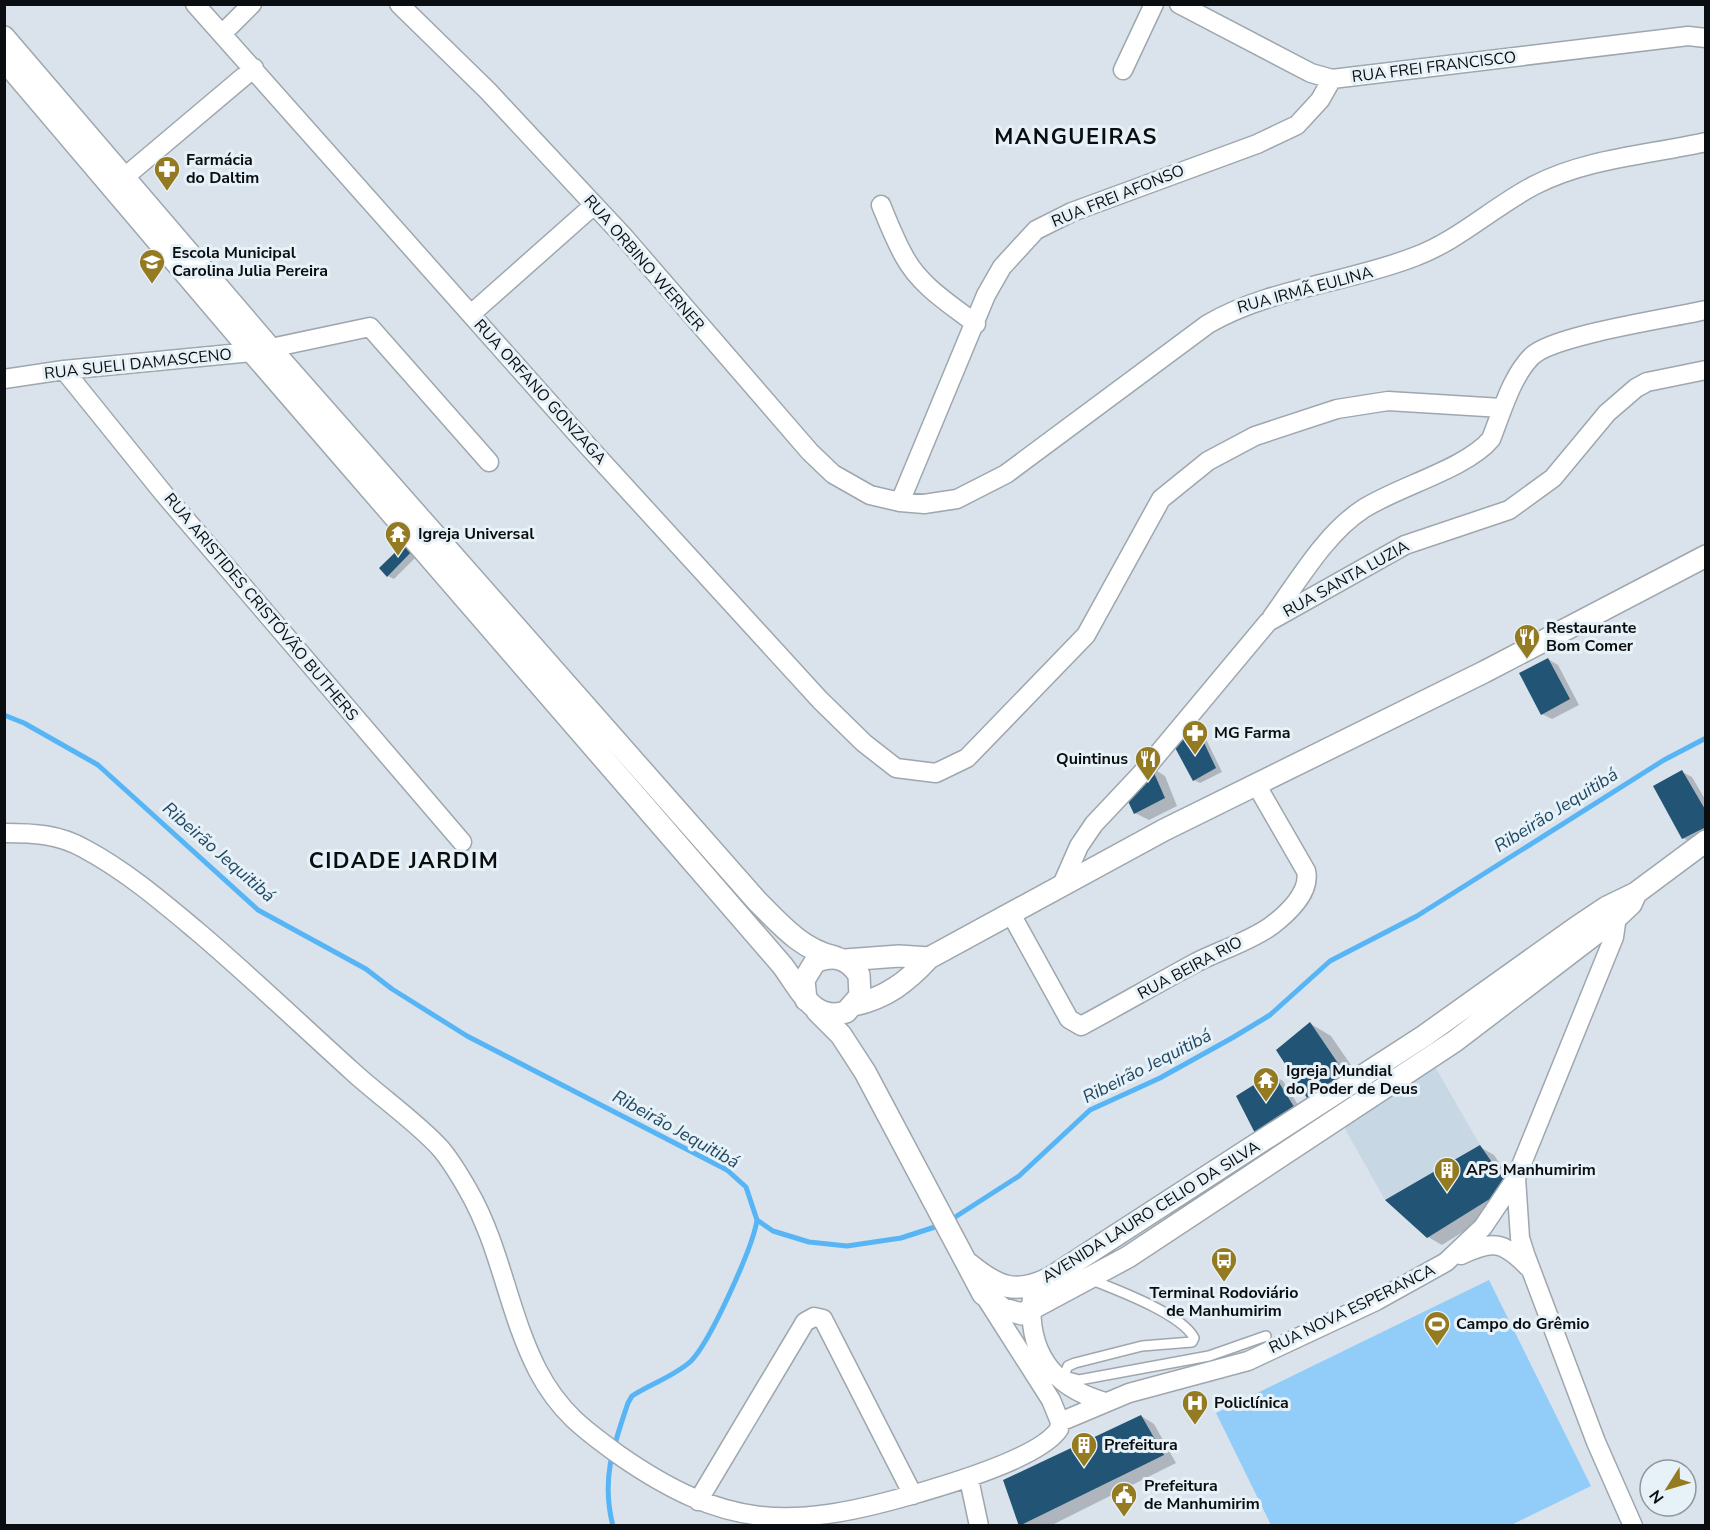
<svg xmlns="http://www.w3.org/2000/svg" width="1710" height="1530" font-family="'Nunito Sans',sans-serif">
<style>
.built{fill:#c7d7e4}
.green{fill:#92ccf8}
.shadow{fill:#0003}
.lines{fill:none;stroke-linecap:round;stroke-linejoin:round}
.stream{stroke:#57b5f5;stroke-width:5}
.building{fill:#225476}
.service-casing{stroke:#9ea7ae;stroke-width:12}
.minor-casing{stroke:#9ea7ae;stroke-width:21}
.tertiary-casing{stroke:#9ea7ae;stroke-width:24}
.service{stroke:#fff;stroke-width:9}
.minor{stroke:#fff;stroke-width:18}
.tertiary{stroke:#fff;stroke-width:21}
.labels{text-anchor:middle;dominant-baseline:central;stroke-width:6;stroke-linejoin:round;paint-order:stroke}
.street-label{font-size:16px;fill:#0b0e10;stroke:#e7f1f8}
.poi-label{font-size:16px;font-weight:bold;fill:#0b0e10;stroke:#e7f1f8;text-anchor:start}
.water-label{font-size:18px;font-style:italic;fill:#224964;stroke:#e7f1f8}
.district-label{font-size:22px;font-weight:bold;letter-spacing:1.5px;fill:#0b0e10;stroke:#e7f1f8}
</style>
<rect width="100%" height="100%" fill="#dae3eb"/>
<path class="built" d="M1434 1065 1480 1145 1385 1200 1344 1127Z"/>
<path class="green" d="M1489 1280 1591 1486 1511 1525H1271L1216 1413Z"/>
<path class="shadow" d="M409 541 422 551 394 579 388 576Z
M1548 659 1558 665 1579 705 1552 719 1542 714Z
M1198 732 1204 735 1222 772 1200 783 1194 780Z
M1152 768 1165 776 1177 806 1149 820 1135 813Z
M1682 772 1692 777 1706 801V837L1693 843 1683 838Z
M1311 1024 1331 1036 1368 1090 1332 1115 1312 1103Z
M1273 1075 1283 1081 1305 1116 1238 1097Z
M1480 1147 1494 1155 1521 1195 1442 1245 1428 1237Z
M1141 1416 1154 1424 1176 1463 1050 1526H1021L1005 1481Z"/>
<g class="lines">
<path class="stream" d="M4 715 24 723 98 765 258 910 366 969 392 989 467 1036 727 1170 746 1187 757 1220 773 1231 809 1242 847 1246 901 1238 941 1225
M949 1221 1019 1176 1090 1110 1160 1078 1232 1038 1270 1015 1330 961 1417 916 1664 760 1706 738
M613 1526C601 1480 613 1447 628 1403L632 1396C650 1384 675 1376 691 1361 710 1342 753 1247 757 1220"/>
</g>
<path class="building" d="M409 539 417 546 387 577 379 568Z
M1548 658 1570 699 1541 715 1519 673Z
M1198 730 1216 768 1193 781 1173 744Z
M1151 766 1165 798 1134 814 1126 797Z
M1682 770 1706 811V827L1682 839 1653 786Z
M1310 1022 1348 1078 1311 1104 1276 1050Z
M1273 1073 1296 1110 1257 1137 1236 1096Z
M1480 1145 1509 1187 1427 1238 1385 1200Z
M1141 1415 1164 1455 1019 1526 1003 1480Z"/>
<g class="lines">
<g class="service-casing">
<path id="service" d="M1064 1375 1068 1366 1075 1363 1142 1346 1192 1342 1194 1338C1182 1314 1117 1290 1092 1280
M1065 1376 1079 1380 1209 1356 1266 1336"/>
</g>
<g class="minor-casing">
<path id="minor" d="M195 4 586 444 820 700 864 743 896 768 936 773 967 758 1086 635 1161 499 1208 461 1255 436 1337 409 1388 401 1502 408
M399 4 488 91 625 238 810 452 833 474 870 495 900 502 924 504 957 499 1006 474 1208 324C1270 288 1347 283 1414 257 1458 241 1494 206 1535 185 1588 158 1648 155 1706 142
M1179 4 1311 73 1332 79 1688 36 1706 38
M222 34 252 4
M1123 70 1154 4
M114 186 254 68
M881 205C888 222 895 240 904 256 920 286 950 304 976 324
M471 314 594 205
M64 370 164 494 462 842
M4 379 64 370 252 352 370 327 489 462
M900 502 986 295 1002 267 1036 230 1072 212 1257 144 1297 125 1320 100 1332 79
M1272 617C1299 580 1325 534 1363 509 1399 486 1466 469 1491 439 1502 412 1511 377 1532 356 1554 335 1671 318 1706 310
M4 833C34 833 59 834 85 849 126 871 161 901 197 931 250 976 300 1024 352 1071 379 1096 418 1123 441 1149 451 1161 460 1176 468 1190 501 1247 508 1313 538 1371 559 1411 583 1429 619 1455 724 1528 788 1530 908 1496 943 1486 1039 1459 1059 1429L1060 1422 1051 1400 986 1298
M1061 887 1079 846 1094 824 1142 773 1268 622 1405 545 1509 510 1553 478 1607 413 1636 388 1647 382 1706 370
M1011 914 1069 1019 1081 1026C1120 1005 1158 983 1197 962 1221 950 1250 941 1271 926 1287 914 1311 892 1306 871L1257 786
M1516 1178 1520 1238 1525 1254 1596 1442 1633 1526
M1461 1255C1493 1240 1503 1241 1528 1267
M1032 1297C1027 1352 1052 1387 1105 1402
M1060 1422 1129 1393 1248 1361 1376 1301 1446 1262 1483 1227 1516 1178 1614 937 1616 923 1613 911
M969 1479 979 1526
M698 1501 805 1322 814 1317 823 1319 913 1495"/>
</g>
<g class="tertiary-casing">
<path id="tertiary" d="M4 37 271 349 757 901C780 924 802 950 835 957
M4 60 252 352 782 965C800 988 812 1023 846 1012L860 996 859 975C848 958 834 954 815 962L804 980 806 1000
M845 960 899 956 929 958
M854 1005C886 998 907 982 929 958L1164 830 1484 672 1706 556
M817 1011 841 1035 865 1072 983 1294 1003 1309 1022 1314 1128 1257 1455 1041 1616 918 1631 904 1636 893
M969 1264C998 1288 1016 1295 1050 1278L1424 1036 1577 927 1607 907 1636 893 1706 841"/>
</g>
<use href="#service" class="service"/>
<use href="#minor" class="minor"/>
<use href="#tertiary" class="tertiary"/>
</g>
<defs>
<g id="pharmacy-pin" transform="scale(1.35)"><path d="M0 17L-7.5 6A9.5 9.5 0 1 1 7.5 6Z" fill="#947a21" stroke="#e7f1f8"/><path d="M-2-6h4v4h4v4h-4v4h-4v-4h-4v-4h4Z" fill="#fff"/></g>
<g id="school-pin" transform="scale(1.35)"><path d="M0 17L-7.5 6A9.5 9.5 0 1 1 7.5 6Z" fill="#947a21" stroke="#e7f1f8"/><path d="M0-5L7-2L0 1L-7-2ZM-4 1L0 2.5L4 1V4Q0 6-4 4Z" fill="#fff"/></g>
<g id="temple-pin" transform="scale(1.35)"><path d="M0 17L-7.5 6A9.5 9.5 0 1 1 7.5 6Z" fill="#947a21" stroke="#e7f1f8"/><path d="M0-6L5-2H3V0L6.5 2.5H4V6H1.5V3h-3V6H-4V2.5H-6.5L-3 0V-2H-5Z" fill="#fff"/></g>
<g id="restaurant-pin" transform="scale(1.35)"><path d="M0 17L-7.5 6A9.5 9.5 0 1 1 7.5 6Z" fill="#947a21" stroke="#e7f1f8"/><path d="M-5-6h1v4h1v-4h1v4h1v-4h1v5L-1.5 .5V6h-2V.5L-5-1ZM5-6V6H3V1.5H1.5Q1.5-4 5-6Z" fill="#fff"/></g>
<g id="building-pin" transform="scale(1.35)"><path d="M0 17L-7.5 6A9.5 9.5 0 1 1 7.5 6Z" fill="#947a21" stroke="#e7f1f8"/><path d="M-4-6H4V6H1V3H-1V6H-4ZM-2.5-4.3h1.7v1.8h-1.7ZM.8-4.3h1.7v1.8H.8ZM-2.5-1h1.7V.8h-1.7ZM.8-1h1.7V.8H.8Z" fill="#fff"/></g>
<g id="bus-pin" transform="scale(1.35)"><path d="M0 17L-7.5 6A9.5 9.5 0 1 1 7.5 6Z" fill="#947a21" stroke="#e7f1f8"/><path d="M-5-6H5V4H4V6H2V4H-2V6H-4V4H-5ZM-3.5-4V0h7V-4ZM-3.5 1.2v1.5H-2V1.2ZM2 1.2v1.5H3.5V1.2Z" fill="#fff"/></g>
<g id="stadium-pin" transform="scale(1.35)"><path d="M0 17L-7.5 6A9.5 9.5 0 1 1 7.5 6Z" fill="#947a21" stroke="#e7f1f8"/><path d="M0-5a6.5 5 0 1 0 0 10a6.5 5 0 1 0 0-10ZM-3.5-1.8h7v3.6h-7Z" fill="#fff"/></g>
<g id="hospital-pin" transform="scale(1.35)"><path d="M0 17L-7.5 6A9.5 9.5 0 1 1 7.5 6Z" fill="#947a21" stroke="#e7f1f8"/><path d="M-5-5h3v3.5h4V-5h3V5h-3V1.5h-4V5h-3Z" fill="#fff"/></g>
<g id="civic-pin" transform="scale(1.35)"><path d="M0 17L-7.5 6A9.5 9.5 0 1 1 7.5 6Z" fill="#947a21" stroke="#e7f1f8"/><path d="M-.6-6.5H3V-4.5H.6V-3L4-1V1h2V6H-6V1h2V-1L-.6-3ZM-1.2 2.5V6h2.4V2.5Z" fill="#fff"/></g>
</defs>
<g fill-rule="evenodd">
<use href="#pharmacy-pin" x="167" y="169"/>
<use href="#school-pin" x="152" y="262"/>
<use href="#temple-pin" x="398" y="534"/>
<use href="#restaurant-pin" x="1527" y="637"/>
<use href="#pharmacy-pin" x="1195" y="733"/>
<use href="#restaurant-pin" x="1148" y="759"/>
<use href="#temple-pin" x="1266" y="1080"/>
<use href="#building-pin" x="1447" y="1170"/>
<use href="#bus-pin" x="1224" y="1260"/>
<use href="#stadium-pin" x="1437" y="1324"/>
<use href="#hospital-pin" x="1195" y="1403"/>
<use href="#building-pin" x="1084" y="1445"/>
<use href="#civic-pin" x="1124" y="1495"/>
</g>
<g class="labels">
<g class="street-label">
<text transform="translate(1434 67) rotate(-7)">RUA FREI FRANCISCO</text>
<text transform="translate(1118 196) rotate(-22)">RUA FREI AFONSO</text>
<text transform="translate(644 263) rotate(49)">RUA ORBINO WERNER</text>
<text transform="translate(1305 290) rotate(-15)">RUA IRMÃ EULINA</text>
<text transform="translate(138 364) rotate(-6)">RUA SUELI DAMASCENO</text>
<text transform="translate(540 392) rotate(48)">RUA ORFANO GONZAGA</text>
<text transform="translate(1346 579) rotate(-29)">RUA SANTA LUZIA</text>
<text transform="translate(261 607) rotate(50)">RUA ARISTIDES CRISTÓVÃO BUTHERS</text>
<text transform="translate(1190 968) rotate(-28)">RUA BEIRA RIO</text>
<text transform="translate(1151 1212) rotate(-32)">AVENIDA LAURO CELIO DA SILVA</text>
<text transform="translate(1352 1309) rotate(-26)">RUA NOVA ESPERANCA</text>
</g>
<g class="poi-label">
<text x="186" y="160">Farmácia<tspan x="186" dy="18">do Daltim</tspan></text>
<text x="172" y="253">Escola Municipal<tspan x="172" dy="18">Carolina Julia Pereira</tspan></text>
<text x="418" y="534">Igreja Universal</text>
<text x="1546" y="628">Restaurante<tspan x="1546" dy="18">Bom Comer</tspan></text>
<text x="1214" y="733">MG Farma</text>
<text x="1128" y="759" text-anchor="end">Quintinus</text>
<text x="1286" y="1071">Igreja Mundial<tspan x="1286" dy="18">do Poder de Deus</tspan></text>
<text x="1466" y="1170">APS Manhumirim</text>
<text x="1224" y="1293" text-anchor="middle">Terminal Rodoviário<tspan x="1224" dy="18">de Manhumirim</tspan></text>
<text x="1456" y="1324">Campo do Grêmio</text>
<text x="1214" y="1403">Policlínica</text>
<text x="1104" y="1445">Prefeitura</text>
<text x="1144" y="1486">Prefeitura<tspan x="1144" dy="18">de Manhumirim</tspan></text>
</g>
<g class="water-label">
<text transform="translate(1556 810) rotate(-32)">Ribeirão Jequitibá</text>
<text transform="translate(219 852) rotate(41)">Ribeirão Jequitibá</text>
<text transform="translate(1147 1066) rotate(-27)">Ribeirão Jequitibá</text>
<text transform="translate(676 1129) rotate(29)">Ribeirão Jequitibá</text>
</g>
<g class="district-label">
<text x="1076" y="137">MANGUEIRAS</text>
<text x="404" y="861">CIDADE JARDIM</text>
</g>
</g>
<rect width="1710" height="1530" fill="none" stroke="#0b0e10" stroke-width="12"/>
<g transform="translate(1668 1488) rotate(233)"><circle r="28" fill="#e7f1f8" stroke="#8f969b" stroke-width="1.5"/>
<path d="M0-4.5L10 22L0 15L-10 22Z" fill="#947a21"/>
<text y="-9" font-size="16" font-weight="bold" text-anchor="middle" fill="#0b0e10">N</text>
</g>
</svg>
